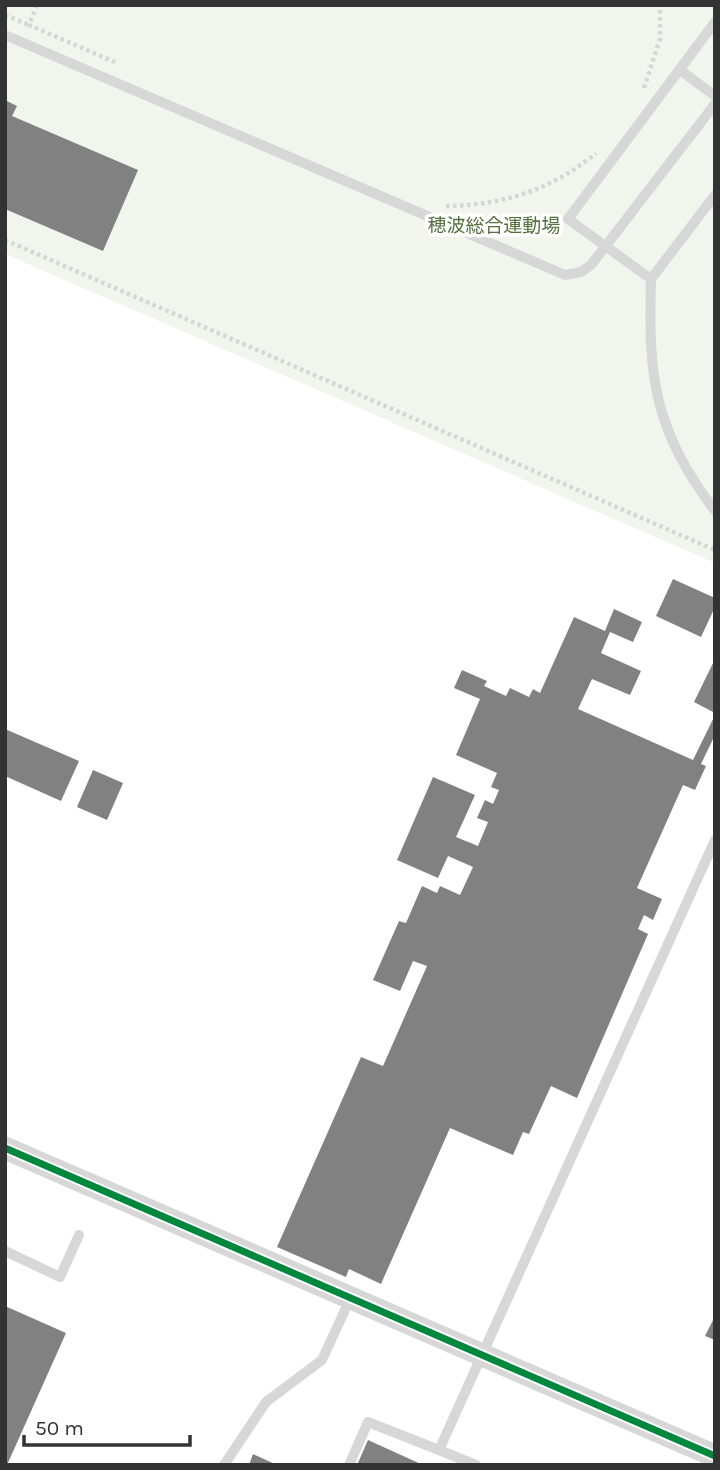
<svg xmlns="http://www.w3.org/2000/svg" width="720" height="1470" font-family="Karla,'Noto Sans JP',sans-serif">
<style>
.green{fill:#f1f5ed}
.building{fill:#818181}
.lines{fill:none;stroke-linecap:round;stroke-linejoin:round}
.path{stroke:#d6d6d6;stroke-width:4.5;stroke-dasharray:3.5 3.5;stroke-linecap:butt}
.service{stroke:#d7d7d7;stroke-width:10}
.tertiary{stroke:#d7d7d7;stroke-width:23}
.cycleway-casing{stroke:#fff;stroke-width:11}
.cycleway{stroke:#00873e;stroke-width:7}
.labels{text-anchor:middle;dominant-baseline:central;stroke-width:7;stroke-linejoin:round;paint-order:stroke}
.park-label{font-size:19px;fill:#56703f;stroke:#fff}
</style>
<rect width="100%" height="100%" fill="#fff"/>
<path class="green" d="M5 5H715V563L5 254Z"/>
<path class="building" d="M5 100 17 106 12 116 138 170 103 251 5 209Z
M673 579 715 598V607L701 637 656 616Z
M614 609 642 622 633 642 610 632 601 653 641 671 630 695 592 679 578 709 693 760 715 715V735L701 764 706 766 695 790 683 785 637 888 662 899 653 920 644 915 638 929 648 934 577 1098 551 1086 529 1134 523 1132 513 1155 450 1128 381 1284 349 1269 346 1277 277 1247 361 1057 383 1066 427 966 413 961 400 991 373 980 399 921 406 923 422 886 437 893 440 886 460 895 473 867 448 856 438 878 397 860 433 777 475 795 456 837 478 846 488 822 477 818 485 800 493 804 499 790 491 787 497 773 456 755 480 699 454 688 462 670 487 681 484 686 506 696 510 688 529 697 533 689 540 693 574 617 605 631Z
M715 659V713L694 702Z
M5 729 79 761 61 801 5 776Z
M93 770 123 783 107 820 77 807Z
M5 1306 66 1333 7 1465H5Z
M715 1316V1340L705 1336Z
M368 1440 423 1465H357Z
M253 1454 277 1465H249Z"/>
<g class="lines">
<path class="path" d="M37 5 29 25 117 63
M5 15 29 25
M644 88 660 39V5
M446 206C503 205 552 190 596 153
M5 240 715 550"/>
<path class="service" d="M715 22 568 219 651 279 715 195
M5 35 565 275 581 272 591 265 715 104
M680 70 715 96
M651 279C648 379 654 429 715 511
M5 1251 60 1277 79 1235
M439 1450 476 1465
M224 1465 266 1402 322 1360 350 1299
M349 1465 368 1422 439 1450 715 840"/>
<path class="tertiary" d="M5 1148 715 1456"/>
<g class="cycleway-casing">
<path id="cycleway" d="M5 1148 715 1456"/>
</g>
<use href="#cycleway" class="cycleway"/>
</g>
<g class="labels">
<g class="park-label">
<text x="494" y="226">穂波総合運動場</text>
</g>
</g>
<rect width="720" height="1470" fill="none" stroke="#333333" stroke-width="14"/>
<path d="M24 1435v10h166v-10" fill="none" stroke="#333333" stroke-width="3.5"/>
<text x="35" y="1435" font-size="21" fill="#333333" stroke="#ffffff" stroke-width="5" paint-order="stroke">50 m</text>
</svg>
